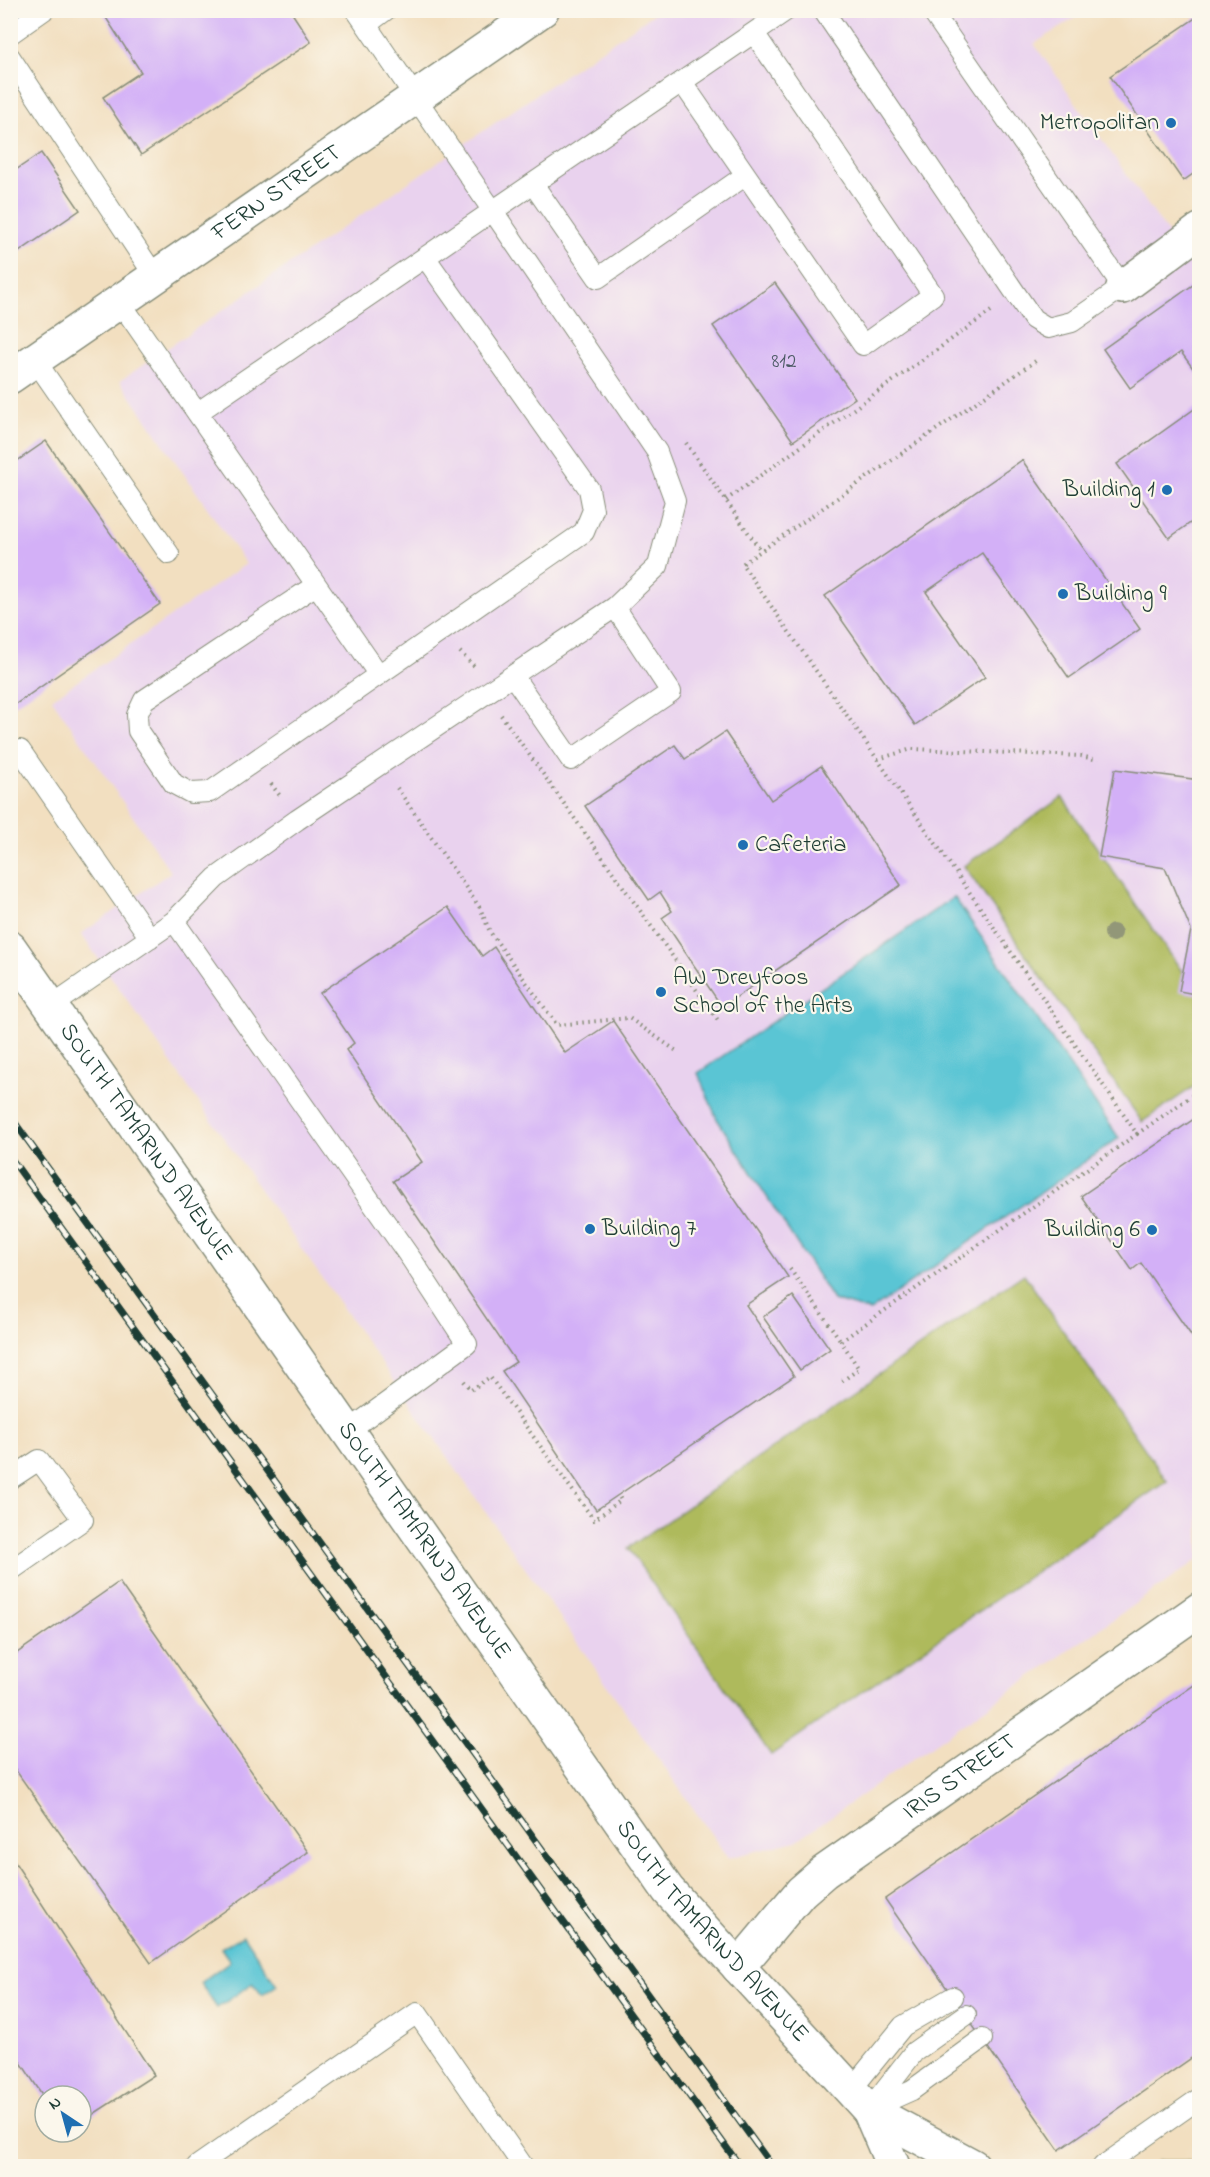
<svg xmlns="http://www.w3.org/2000/svg" width="1210" height="2177" font-family="'Indie Flower',sans-serif">
<style>
.built{fill:#e9d2ee}
.green{fill:#aeba5c;stroke:#667c48;stroke-width:1.5}
.forest{fill:#8aa254;stroke:#547044;stroke-width:1.5}
.water{fill:#5ac5d4;stroke:#3c8184;stroke-width:1.5}
.building{fill:#d3b0f7}
.lines{fill:none;stroke-linecap:round;stroke-linejoin:round}
.service-casing{stroke:#888e7a;stroke-width:22}
.minor-casing{stroke:#888e7a;stroke-width:36}
.tertiary-casing{stroke:#888e7a;stroke-width:36}
.path{stroke:#888e7a;stroke-width:4;stroke-dasharray:1.5 4.5;stroke-linecap:butt}
.service{stroke:#fff;stroke-width:20}
.minor{stroke:#fff;stroke-width:33}
.tertiary{stroke:#fff;stroke-width:33}
.rail-casing{stroke:#1f3d34;stroke-width:7}
.rail{stroke:#fbf7ec;stroke-width:4.5;stroke-dasharray:14;stroke-linecap:butt}
.tree{fill:#929778}
.poi-dot{fill:#1f6fb2;stroke:#fbf7ec;stroke-width:2}
.labels{text-anchor:middle;dominant-baseline:central;stroke-width:4.5;stroke-linejoin:round;paint-order:stroke}
.number-label{font-size:21px;fill:#4c5a65}
.poi-label{font-size:24px;fill:#1f3d34;stroke:#fbf7ec;text-anchor:start}
.street-label{font-size:24px;fill:#1f3d34;stroke:#fbf7ec}
</style>
<rect width="100%" height="100%" fill="#fbf7ec"/>
<filter id="ink" filterUnits="userSpaceOnUse"><feTurbulence type="fractalNoise" baseFrequency=".0167" numOctaves="2"/><feDisplacementMap in="SourceGraphic" scale="12" xChannelSelector="R" yChannelSelector="G"/><feConvolveMatrix kernelMatrix="1 2 1 2 8 2 1 2 1" color-interpolation-filters="sRGB"/></filter>
<filter id="wash" filterUnits="userSpaceOnUse"><feTurbulence type="fractalNoise" baseFrequency=".008" numOctaves="4" result="noise"/><feDisplacementMap in="SourceGraphic" scale="24" xChannelSelector="R" yChannelSelector="G"/><feGaussianBlur stdDeviation="1.35" result="paint"/><feColorMatrix in="noise" values="0 0 0 0 0 0 0 0 0 0 0 0 0 0 0 0 0 1.4 0 .05"/><feComposite in="paint" operator="in"/></filter>
<g filter="url(#wash)">
<rect width="100%" height="100%" fill="#f2dfc0"/>
<path class="built" d="M658 11H1086L1034 44 1197 274 1199 273V1559L796 1841 728 1858 81 934 171 872 52 699 246 564 120 381Z"/>
<path class="green" d="M1062 797 1199 996V1083L1142 1122 964 866Z
M1024 1274 1167 1481 771 1755 628 1548Z"/>
<path class="forest" d="M1158 2161H1187L1199 2166H1153Z"/>
<path class="water" d="M954 897 1119 1138 870 1311 833 1300 717 1119 698 1073Z
M243 1935 277 1985 262 1995 253 1983 217 2008 200 1983 230 1961 221 1948Z"/>
<g id="blocks">
<path class="building" d="M101 10H290L311 42 141 155 103 97 141 72Z
M1200 15V169L1183 181 1110 76Z
M41 153 80 210 10 258V174Z
M1200 280V378L1181 352 1130 388 1103 349Z
M775 283 855 398 793 441 713 326Z
M1200 405V516L1169 538 1117 464Z
M46 441 160 604 10 708V466Z
M1022 460 1140 629 1069 678 982 553 926 592 985 677 915 725 825 596Z
M725 732 771 800 821 766 901 885 722 1007 662 918 672 911 660 892 649 900 585 806 675 745 685 759Z
M1115 769 1200 780V995L1179 991 1191 930 1165 868 1099 857Z
M448 907 482 956 494 947 565 1053 613 1021 788 1277 746 1305 794 1376 596 1510 502 1371 516 1362 393 1181 422 1162 346 1050 354 1043 320 993Z
M1200 1115V1348L1141 1263 1132 1270 1081 1196Z
M793 1296 830 1349 800 1370 763 1317Z
M119 1582 308 1852 151 1963 10 1762V1658Z
M1200 1681V2052L1059 2150 885 1899Z
M10 1855 154 2075 81 2122V2096H45V2099L10 2046Z"/>
</g>
</g>
<g filter="url(#ink)">
<use href="#blocks" fill-opacity="0" stroke="#888e7a" stroke-width="1.5"/>
<g class="lines">
<g class="service-casing">
<path id="service" d="M823 10 1033 319 1048 328 1072 322 1123 287 931 10
M366 25 386 10
M10 34 44 10
M10 57 156 278
M682 82 863 345 933 295 754 33
M533 184 598 278 746 175
M120 302 379 675
M35 360 169 554
M197 413 787 10
M316 585 144 700 137 715 138 731 174 784 191 793 210 792 584 532 593 510 589 489 425 257
M513 676 571 760 671 692 615 607
M20 750 150 938
M174 921 412 1260 467 1344 348 1431
M51 1006 174 921 216 878 297 820 615 607 658 566 675 501 657 452 356 10
M10 1479 39 1460 83 1520 10 1571
M851 2090 903 2026 953 1997
M874 2107 912 2090 982 2039
M869 2110 914 2052 966 2015
M197 2166 417 2013 523 2166
M1103 2166 1200 2098"/>
</g>
<g class="minor-casing">
<g id="minor">
<path d="M1123 287 1200 230"/>
<path id="s1" d="M738 1967 801 1892 824 1872 1200 1609"/>
</g>
</g>
<g class="tertiary-casing">
<g id="tertiary">
<path id="s2" d="M10 377 542 10"/>
<path id="s3" d="M10 948 668 1890 869 2110 973 2166"/>
<path d="M869 2110 893 2166"/>
</g>
</g>
<path class="path" d="M686 443 761 551
M726 500 994 309
M460 652 476 668
M501 715 720 1023
M878 759 912 749 1081 756 1098 760
M271 784 281 797
M397 788 480 908 490 932 557 1025 629 1018 678 1052
M1137 1134 1200 1090
M790 1269 841 1341
M464 1381 471 1390 490 1377 594 1520 621 1500 618 1495
M842 1381 859 1369 841 1341 1137 1134 742 564 1037 360"/>
<use href="#service" class="service"/>
<use href="#minor" class="minor"/>
<use href="#tertiary" class="tertiary"/>
<g class="rail-casing">
<path id="rail" d="M10 1116 772 2166
M10 1157 740 2166"/>
</g>
<use href="#rail" class="rail"/>
</g>
<circle class="tree" cx="1113" cy="933" r="9"/>
</g>
<g class="poi-dot">
<circle cx="1171" cy="123" r="6"/>
<circle cx="1167" cy="490" r="6"/>
<circle cx="1063" cy="594" r="6"/>
<circle cx="743" cy="845" r="6"/>
<circle cx="661" cy="992" r="6"/>
<circle cx="590" cy="1229" r="6"/>
<circle cx="1152" cy="1230" r="6"/>
</g>
<g class="labels">
<g class="number-label">
<text x="784" y="362">812</text>
</g>
<g class="poi-label">
<text x="1159" y="123" text-anchor="end">Metropolitan</text>
<text x="1155" y="490" text-anchor="end">Building 1</text>
<text x="1075" y="594">Building 9</text>
<text x="755" y="845">Cafeteria</text>
<text x="673" y="978">AW Dreyfoos<tspan x="673" dy="28">School of the Arts</tspan></text>
<text x="602" y="1229">Building 7</text>
<text x="1140" y="1230" text-anchor="end">Building 6</text>
</g>
<g class="street-label">
<text stroke="none"><textPath href="#s2" startOffset="324">FERN STREET</textPath></text>
<text stroke="none"><textPath href="#s3" startOffset="237">SOUTH TAMARIND AVENUE</textPath></text>
<text stroke="none"><textPath href="#s3" startOffset="723">SOUTH TAMARIND AVENUE</textPath></text>
<text stroke="none"><textPath href="#s1" startOffset="294">IRIS STREET</textPath></text>
<text stroke="none"><textPath href="#s3" startOffset="1209">SOUTH TAMARIND AVENUE</textPath></text>
</g>
</g>
<rect width="1210" height="2177" fill="none" stroke="#fbf7ec" stroke-width="36"/>
<g transform="translate(63 2114) rotate(324)"><circle r="28" fill="#fbf7ec" stroke="#a3ada2" stroke-width="1.5"/>
<path d="M0-4.5L10 22L0 15L-10 22Z" fill="#1f6fb2"/>
<text y="-9" font-size="16" font-weight="bold" text-anchor="middle" fill="#1f3d34">N</text>
</g>
</svg>
